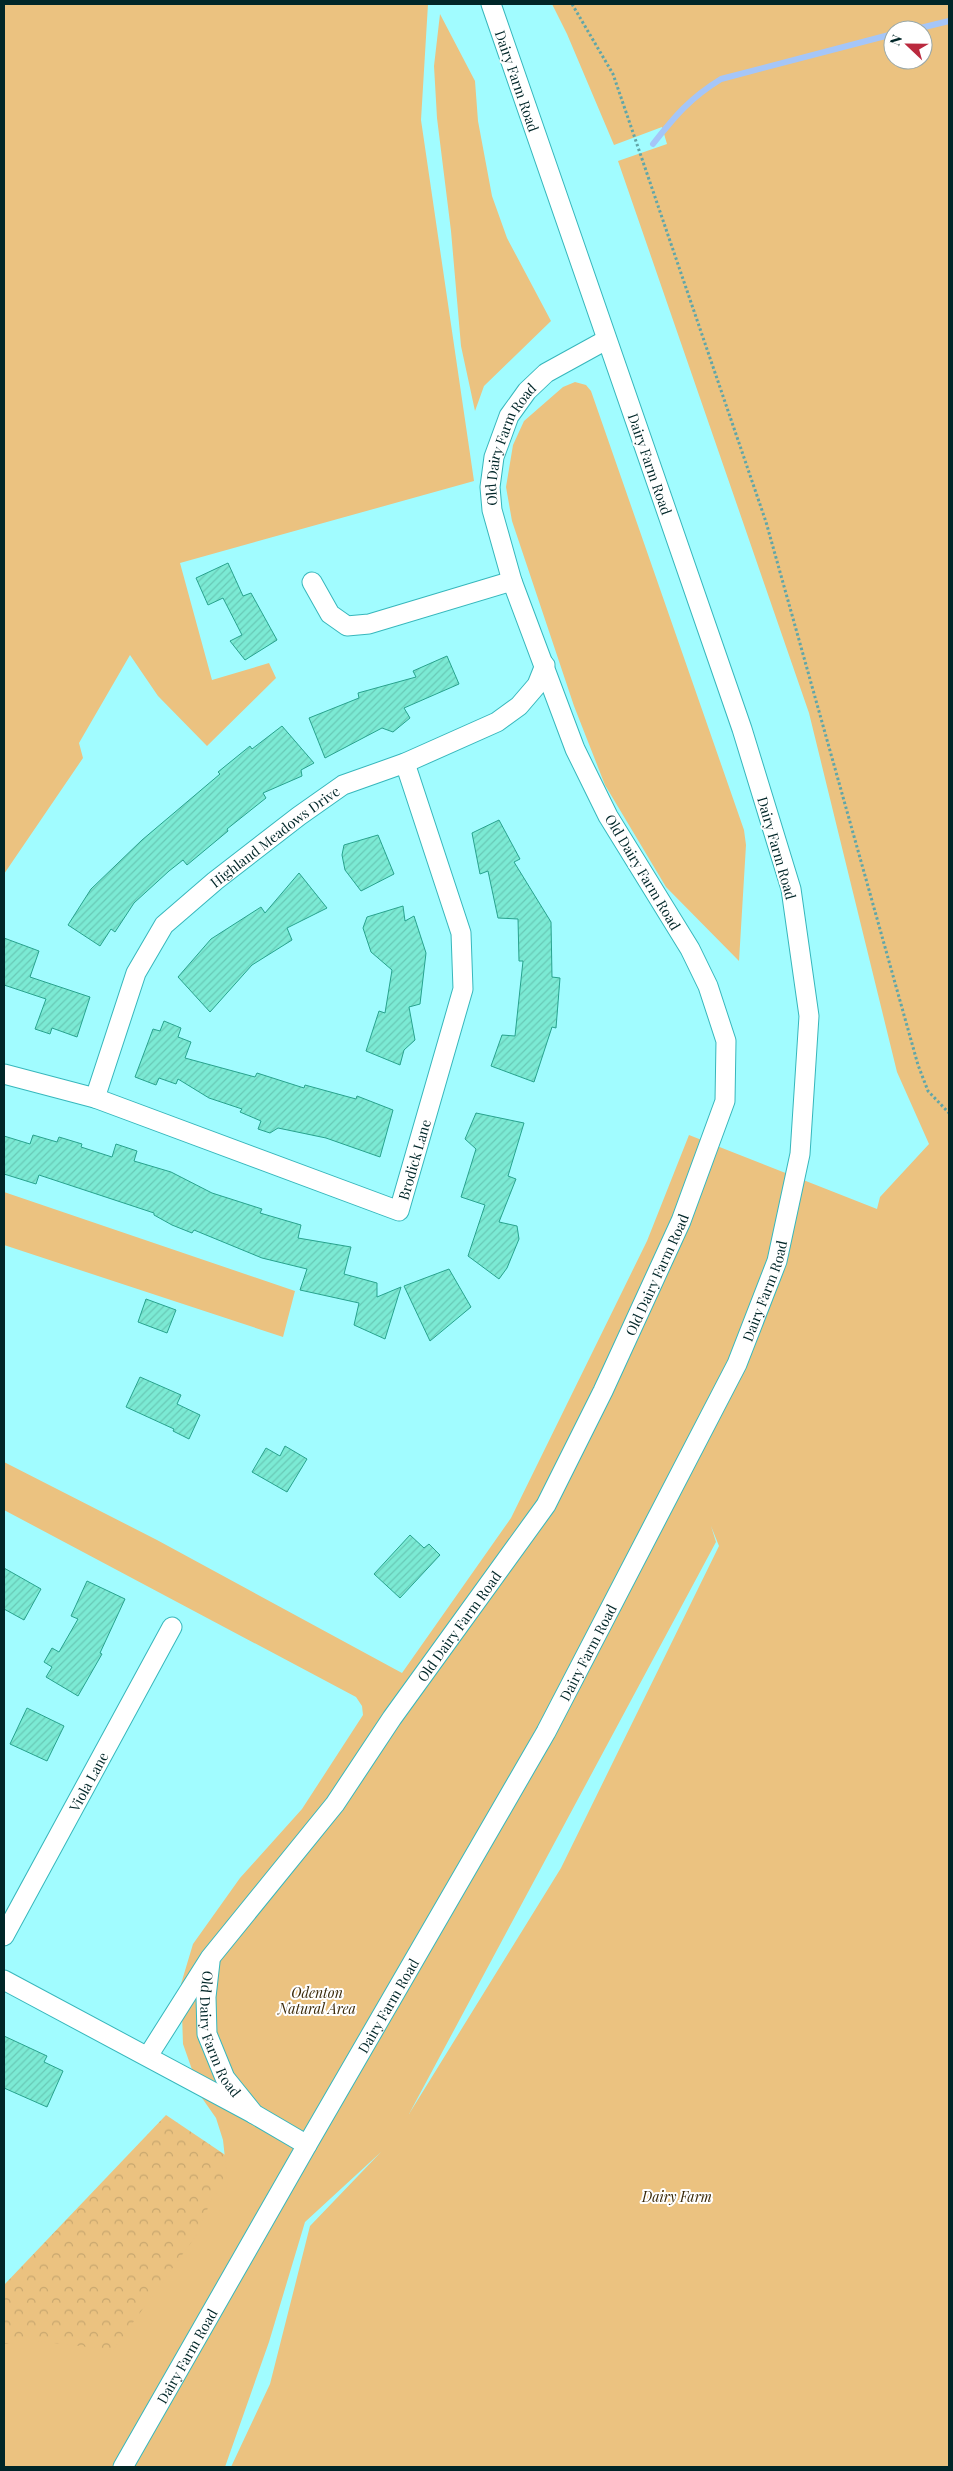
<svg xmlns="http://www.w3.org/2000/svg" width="953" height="2471" font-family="'Playfair Display',serif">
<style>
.forest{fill:url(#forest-crowns)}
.park{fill:#ebc280;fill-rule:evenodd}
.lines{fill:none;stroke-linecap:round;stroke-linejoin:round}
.stream{stroke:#a5c6f8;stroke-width:6}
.building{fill:url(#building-hatch);stroke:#28a38e}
.minor-casing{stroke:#37b7bc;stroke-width:21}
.path{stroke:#60a6a8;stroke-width:3;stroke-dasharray:2.5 2.5;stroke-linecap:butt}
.minor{stroke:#fff;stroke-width:19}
.labels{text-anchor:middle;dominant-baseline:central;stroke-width:4;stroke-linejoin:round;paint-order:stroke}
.street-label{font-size:14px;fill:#002628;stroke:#fff}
.park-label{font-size:14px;font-style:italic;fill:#392808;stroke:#fff}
</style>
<defs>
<pattern id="forest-crowns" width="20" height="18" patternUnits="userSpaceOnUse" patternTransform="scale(1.25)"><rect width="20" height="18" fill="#ebc280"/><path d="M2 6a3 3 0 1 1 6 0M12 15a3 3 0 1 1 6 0" fill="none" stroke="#c8a76f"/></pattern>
<pattern id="building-hatch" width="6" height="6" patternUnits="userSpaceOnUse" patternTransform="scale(1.25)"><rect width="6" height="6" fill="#7bead4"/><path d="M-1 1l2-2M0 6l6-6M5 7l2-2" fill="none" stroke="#69c9b6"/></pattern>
</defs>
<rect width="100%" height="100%" fill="#a1fcff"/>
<path class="forest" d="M166 2115 252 2173 73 2467H4V2285Z"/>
<path class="park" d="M4 4H428L421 120 474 481 180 563 212 680 269 663 276 678 207 746 158 696 130 655 79 743 83 758 4 874Z
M552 4H949V2467H231L270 2384 310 2226 381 2152 305 2222 269 2342 225 2467H4V2344L37 2341 113 2350 198 2233 213 2195 228 2186 223 2140 216 2118 202 2098 183 2044 181 1984 193 1944 240 1878 302 1809 363 1715 362 1706 356 1697 4 1510V1462L157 1540 402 1673 511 1518 647 1241 689 1135 877 1209 880 1197 929 1144 897 1072 809 713 618 161 667 144 662 127 614 145 567 34ZM893 30H923V60H893ZM711 1526 719 1546 561 1868 409 2114 716 1542Z
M440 14 475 81 478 121 492 196 507 238 551 321 484 386 475 411 461 346 451 231 437 118 434 66Z
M575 382 586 385 591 391 744 830 746 845 739 961 666 887 605 785 574 706 512 521 506 487 513 445 524 421 563 387Z
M4 1192 295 1291 283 1337 4 1245Z"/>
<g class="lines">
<path class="stream" d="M912 30 949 21
M653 144C675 116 690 98 721 79L893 34"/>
</g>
<path class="building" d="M228 563 243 596 251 593 277 640 245 660 230 641 242 635 223 598 208 605 196 578Z
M447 656 459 684 404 708 410 718 393 732 382 728 325 758 309 718 359 698 358 693 416 677 413 671Z
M282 726 314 763 301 770 302 776 263 793 266 798 227 829 228 831 187 865 183 860 169 871 134 903 115 932 111 929 100 946 68 925 91 889 142 840 220 774 218 772 250 746 252 749Z
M499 820 520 859 514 862 551 922 552 977 560 978 556 1028 552 1027 534 1082 491 1066 502 1035 515 1036 523 961H519L518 919 498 918 488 871 480 874 472 833Z
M378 835 394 874 361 891 345 870 342 855 344 845Z
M299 873 327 908 287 928 292 940 252 965 210 1012 178 977 211 939 261 907 265 913Z
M403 906 405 921 414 916 426 953 420 1004 409 1007 415 1040 404 1050 400 1065 366 1051 379 1011 385 1013 392 970 371 952 363 928 367 917Z
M4 938 39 951 30 977 90 997 77 1037 52 1028 50 1034 35 1029 46 999 4 985Z
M164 1021 181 1028 178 1037 191 1042 185 1058 255 1077 257 1073 304 1088 305 1085 356 1099 357 1096 393 1110 380 1157 326 1138 278 1128 270 1133 258 1129 261 1121 240 1112 242 1109 209 1098 178 1079 176 1084 159 1078 156 1085 135 1077 153 1029 160 1031Z
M476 1113 524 1123 508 1176 516 1179 499 1222 517 1226 519 1239 507 1268 499 1279 468 1256 485 1205 461 1197 476 1149 465 1139Z
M33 1135 57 1142 59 1137 82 1144 81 1147 112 1157 116 1144 137 1151 134 1161 171 1172 212 1193 262 1209 260 1213 301 1225 298 1238 351 1247 344 1274 377 1283V1297L401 1287 385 1339 354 1325 359 1303 300 1290 307 1269 262 1258 194 1230 192 1233 172 1225 154 1215V1213L39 1175 36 1184 4 1174V1136L30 1144Z
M449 1269 471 1307 430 1341 404 1286Z
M146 1299 176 1310 167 1333 138 1322Z
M140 1377 181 1395 177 1404 200 1415 189 1439 173 1431 174 1429 126 1407Z
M285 1446 307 1459 287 1492 252 1472 266 1448 280 1456Z
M410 1535 424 1548 429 1544 440 1555 400 1598 374 1574Z
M4 1568 41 1589 24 1620 4 1609Z
M87 1581 125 1599 100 1653 102 1654 78 1696 46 1677 52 1667 44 1662 52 1648 59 1652 78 1619 71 1616Z
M27 1708 64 1726 47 1761 10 1744Z
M4 2036 47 2056 44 2062 63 2071 47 2107 4 2088Z"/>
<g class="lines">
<g class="minor-casing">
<g id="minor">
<path d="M312 582 330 614 347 626 369 624 512 581"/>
<path id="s1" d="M4 1074 95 1098 399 1211 463 989 461 933 405 763"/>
<path id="s2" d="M95 1098 136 973 164 925 215 881 299 816 343 785 405 763 497 722 519 706 537 685 545 665"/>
<path id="s3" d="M4 1936 172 1627"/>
<path id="s4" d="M210 1962 206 1997 207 2034 225 2078 254 2114 307 2145"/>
<path d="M4 1980 254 2114"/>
<path id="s5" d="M148 2056 210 1958 335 1804 392 1718 546 1505 603 1391 681 1221 725 1101 726 1041 708 986 690 949 608 816 575 749 512 581 492 510 490 487 494 457 509 416 527 391 546 373 606 340"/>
<path id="s6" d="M123 2467 307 2145 546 1732 737 1364 777 1261 800 1154 809 1016 791 889 742 729 491 4"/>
</g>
</g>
<path class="path" d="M572 4 613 74 766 522 918 1065 928 1091 949 1113"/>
<use href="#minor" class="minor"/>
</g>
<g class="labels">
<g class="street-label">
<text transform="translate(517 81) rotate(71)">Dairy Farm Road</text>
<text stroke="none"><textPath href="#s5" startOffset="1836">Old Dairy Farm Road</textPath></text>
<text transform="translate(650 464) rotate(71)">Dairy Farm Road</text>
<text stroke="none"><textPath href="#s2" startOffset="329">Highland Meadows Drive</textPath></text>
<text transform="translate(777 848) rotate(74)">Dairy Farm Road</text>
<text transform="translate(643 872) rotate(59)">Old Dairy Farm Road</text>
<text stroke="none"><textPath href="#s1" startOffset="472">Brodick Lane</textPath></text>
<text stroke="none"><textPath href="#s5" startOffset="936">Old Dairy Farm Road</textPath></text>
<text stroke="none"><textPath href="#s6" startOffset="1341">Dairy Farm Road</textPath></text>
<text stroke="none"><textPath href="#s5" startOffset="531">Old Dairy Farm Road</textPath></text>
<text stroke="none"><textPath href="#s6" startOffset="938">Dairy Farm Road</textPath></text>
<text stroke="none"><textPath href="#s3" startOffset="176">Viola Lane</textPath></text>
<text stroke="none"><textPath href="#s6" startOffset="532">Dairy Farm Road</textPath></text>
<text stroke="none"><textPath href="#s4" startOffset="75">Old Dairy Farm Road</textPath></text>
<text stroke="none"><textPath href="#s6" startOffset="128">Dairy Farm Road</textPath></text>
</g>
<g class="park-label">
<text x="317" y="1992">Odenton<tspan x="317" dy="16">Natural Area</tspan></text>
<text x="677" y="2196">Dairy Farm</text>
</g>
</g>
<rect width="953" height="2471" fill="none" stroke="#002628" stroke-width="10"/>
<g transform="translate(908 45) rotate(292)"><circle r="24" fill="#ffffff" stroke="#99a8a9"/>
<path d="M0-4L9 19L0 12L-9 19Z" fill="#ba293e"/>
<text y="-8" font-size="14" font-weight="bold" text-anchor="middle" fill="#002628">N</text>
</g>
</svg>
